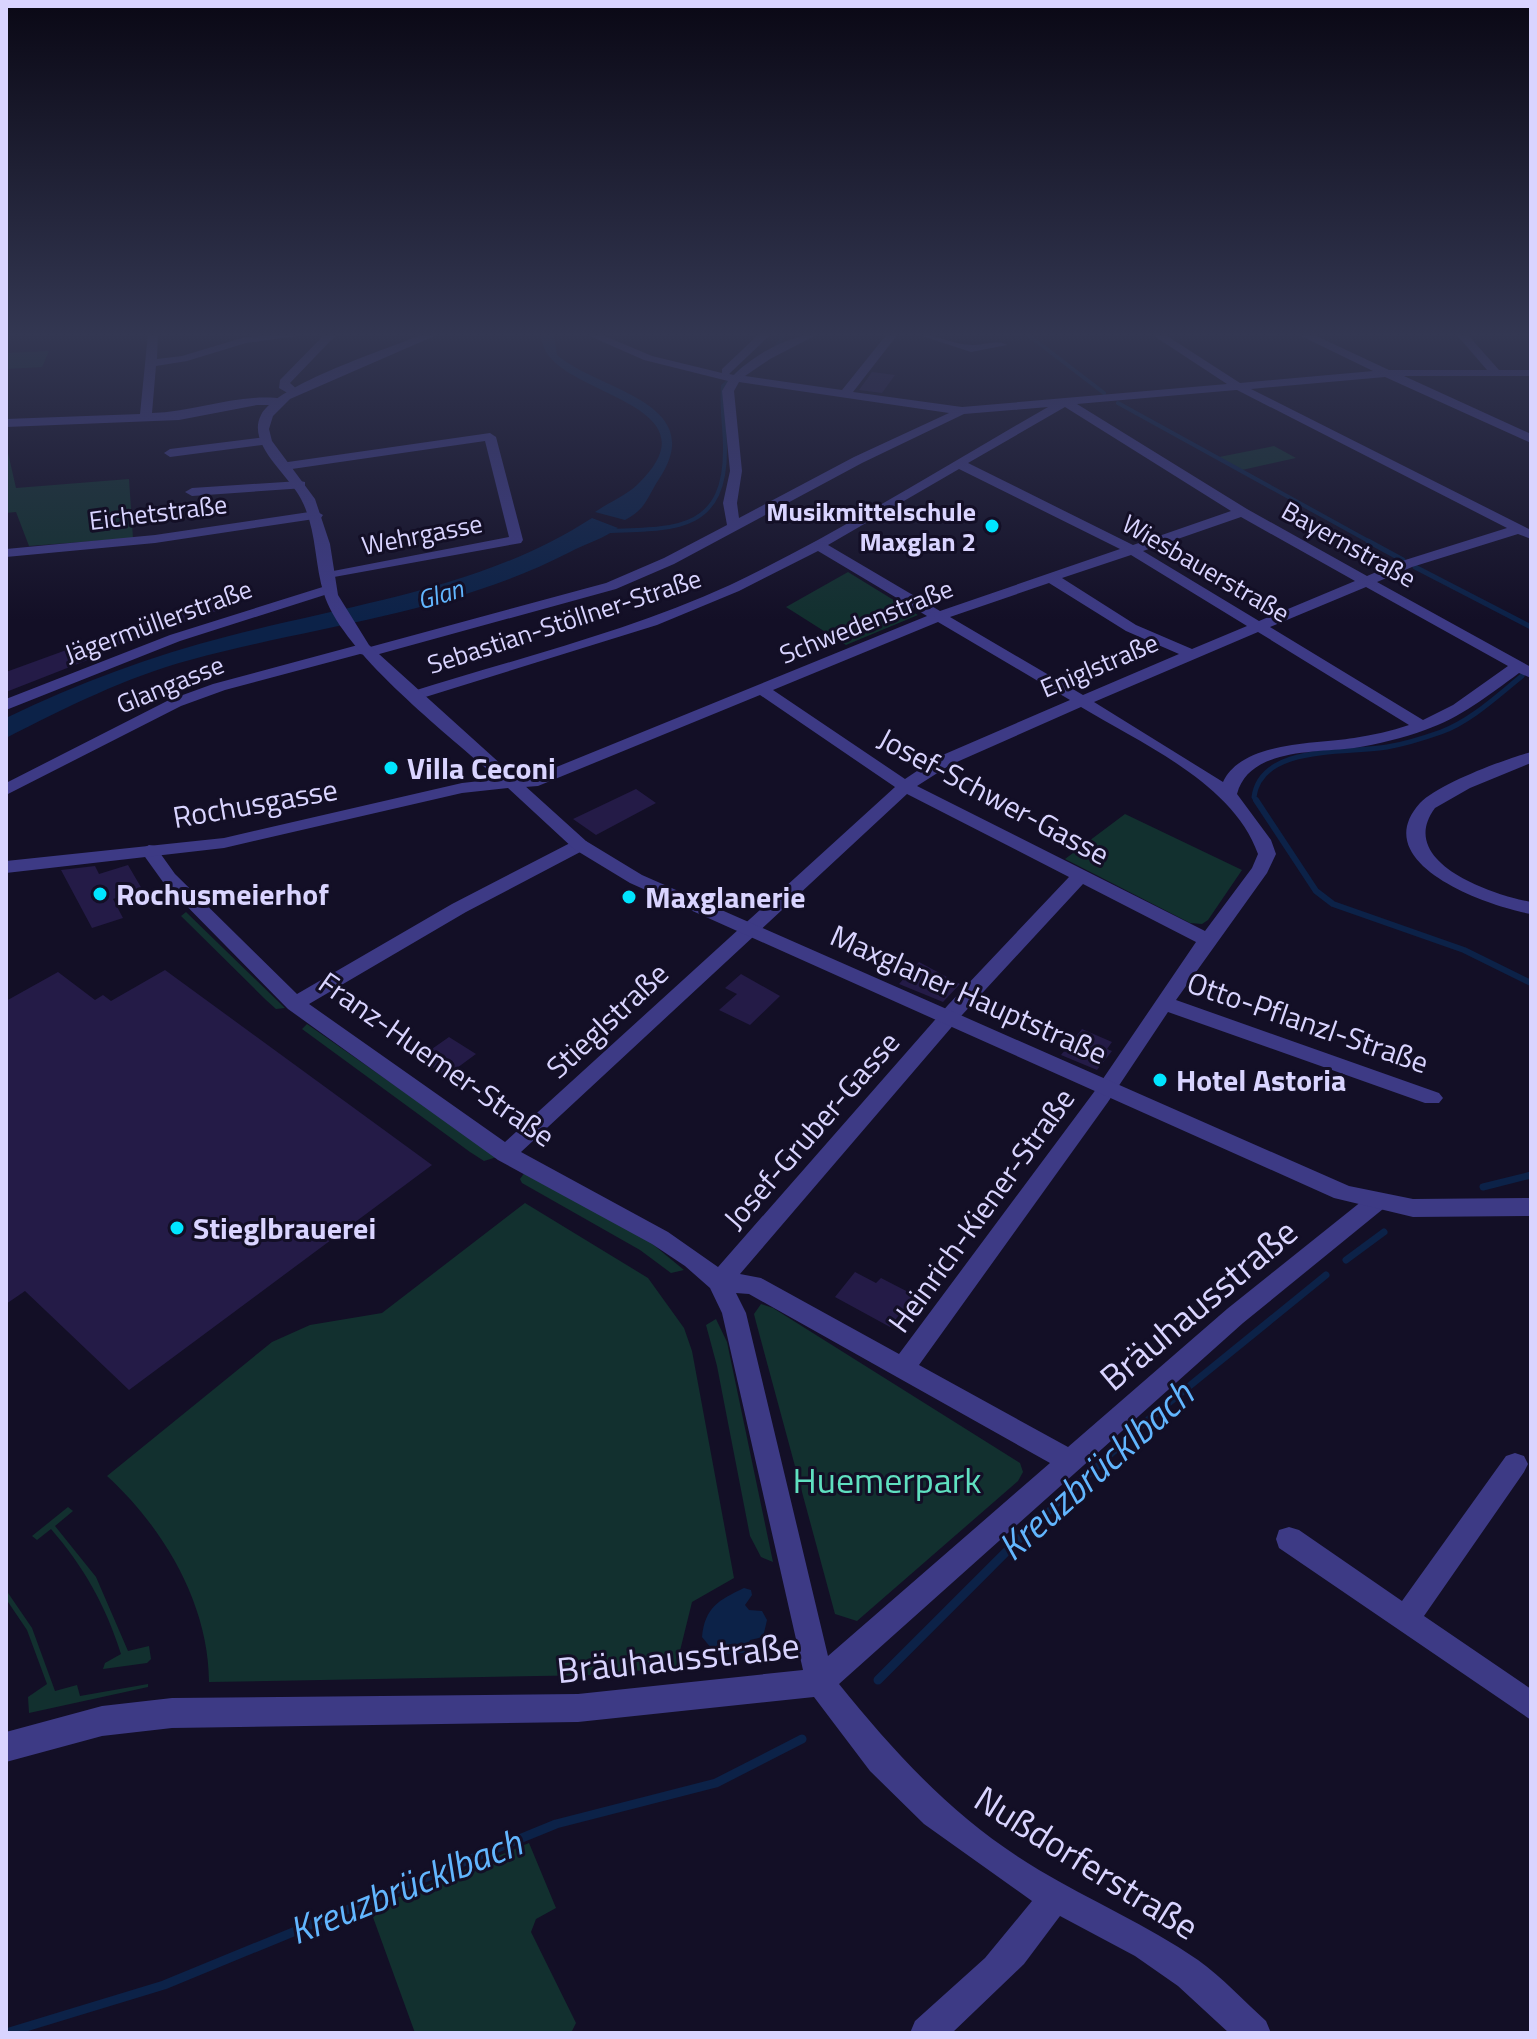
<svg xmlns="http://www.w3.org/2000/svg" width="1537" height="2039" font-family="'Titillium Web',sans-serif">
<style>
.green{fill:#12302f}
.water{fill:#0c2248}
.lines{fill:none;stroke-linecap:round;stroke-linejoin:round}
.stream-far4{stroke:#0c2248;stroke-width:4}
.stream-far3{stroke:#0c2248;stroke-width:5}
.stream-far2{stroke:#0c2248;stroke-width:6}
.stream-far1{stroke:#0c2248;stroke-width:7}
.stream{stroke:#0c2248;stroke-width:9}
.building{fill:#241b47}
.minor{fill:#3d3a85;fill-rule:evenodd}
.tertiary{fill:#3d3a85;fill-rule:evenodd}
.poi-dot{fill:#00e5ff;stroke:#130f26;stroke-width:3}
.labels{text-anchor:middle;dominant-baseline:central;stroke-width:6;stroke-linejoin:round;paint-order:stroke}
.far-poi-label{font-size:26px;font-weight:bold;fill:#d9d4ff;stroke:#130f26;text-anchor:end}
.far-street-label{font-size:26px;fill:#d9d4ff;stroke:#130f26}
.far-water-label{font-size:26px;font-style:italic;fill:#62b6ff;stroke:#130f26}
.poi-label{font-size:30px;font-weight:bold;fill:#d9d4ff;stroke:#130f26;text-anchor:start}
.street-label{font-size:30px;fill:#d9d4ff;stroke:#130f26}
.near-street-label{font-size:36px;fill:#d9d4ff;stroke:#130f26}
.near-park-label{font-size:36px;fill:#5fe0c0;stroke:#130f26}
.near-water-label{font-size:38px;font-style:italic;fill:#62b6ff;stroke:#130f26}
</style>
<rect width="100%" height="100%" fill="#130f26"/>
<path class="green" d="M49 351 42 367 6 369V353Z
M6 444 16 488 129 479 133 538 29 546 16 512 6 513Z
M1274 446 1296 458 1242 470 1219 457Z
M848 572 918 615 846 645 786 607Z
M1125 814 1242 870 1208 920 1202 924 1190 923 1065 859Z
M186 912 285 1008 276 1009 266 1000 181 916Z
M307 1024 497 1157 484 1161 470 1152 302 1029Z
M525 1172 650 1242 684 1270 671 1273 640 1250 522 1183 520 1179Z
M525 1203 648 1278 684 1328 692 1351 734 1578 692 1602 676 1667 598 1675 209 1682C209 1604 163 1527 107 1476L272 1342 310 1325 382 1313Z
M761 1304 773 1308 1020 1463 1023 1472 1018 1481 857 1621 835 1614 756 1322 754 1314Z
M716 1319 727 1342 773 1562 761 1557 750 1536 717 1366 706 1325Z
M68 1507 73 1511 55 1526 96 1577 128 1651 149 1646 151 1659 147 1663 103 1669 105 1663 121 1654C106 1606 84 1567 51 1529L37 1540 32 1536Z
M6 1590 32 1628 55 1691 77 1685 80 1696 148 1684V1687L29 1713 28 1697 47 1684 27 1630 6 1599Z
M529 1843 556 1908 536 1919 531 1932 576 2023 571 2033H415L370 1909Z"/>
<path class="water" d="M542 334H554L557 355C599 391 710 402 659 479 646 499 647 508 625 520L595 512C608 503 625 496 637 485 729 397 535 396 542 334Z
M592 518 618 528C605 538 585 544 570 552 450 614 318 625 190 660 126 677 65 708 6 738V718C78 683 151 656 229 636 352 604 482 589 592 518Z
M744 1588 751 1590 752 1595 745 1605 749 1610 762 1611 767 1620 763 1637 750 1640 745 1653 716 1654 702 1637C705 1607 719 1600 744 1588Z"/>
<g class="lines">
<path class="stream-far4" d="M1027 334 1104 393
M777 346 785 334
M1118 403 1372 543
M607 531C674 529 726 532 725 448 725 427 721 407 723 386L744 368"/>
<path class="stream-far3" d="M1368 541 1403 560
M1415 567 1531 627
M1257 802 1254 797C1261 744 1347 754 1387 747 1405 744 1424 738 1441 732 1471 721 1497 696 1522 676"/>
<path class="stream-far2" d="M1256 800 1316 891 1333 904 1464 950 1531 983"/>
<path class="stream-far1" d="M1483 1187 1531 1175
M1346 1260 1384 1232
M1026 1532 1150 1418 1326 1275"/>
<path class="stream" d="M878 1680 1028 1530
M6 2033 164 1985 556 1824 716 1783 802 1739"/>
</g>
<path class="building" d="M872 372 895 375 882 393 859 390Z
M223 593 237 604 100 651 103 654 6 692V672Z
M636 789 656 803 596 835 573 819Z
M128 865 142 889 113 899 123 918 92 928 61 870 95 866 99 874Z
M919 962 960 984 943 1002 899 984Z
M165 970 432 1165 129 1390 25 1291 6 1304V1001L58 972 95 1000 103 995 111 1001Z
M741 974 780 996 750 1025 719 1010 737 994 725 988Z
M1082 1029 1112 1042 1107 1049 1112 1051 1097 1070 1061 1055Z
M449 1037 476 1054 446 1076 419 1058Z
M855 1272 876 1283 881 1278 914 1295 890 1327 835 1297Z"/>
<g class="lines">
<path class="minor" d="M148 334H158L157 359 182 356 245 337 311 334 246 343 187 361 156 366 152 413C196 412 241 392 284 399V405H257L179 420 6 427V419L140 414Z
M325 334 336 335 290 383 299 391V395H291L279 388 280 380Z
M585 334H600L652 356 722 373V369L759 334H771L729 374 734 375C753 355 791 334 818 334L770 359 745 376 842 390 887 334H898L853 392 962 407 1227 384 1151 334H1164L1240 383 1373 371 1297 334H1312L1389 370H1487L1456 334H1467L1499 370H1531V376H1404L1531 434V443L1385 377 1251 389 1531 530V539L1518 534 1412 567 1377 582 1531 667V678L1519 673C1489 695 1460 718 1425 730 1403 738 1378 744 1354 748 1315 753 1249 748 1237 794L1271 840 1276 854 1267 873 1176 1000 1439 1093 1443 1098 1439 1103H1425L1168 1012 1108 1102 919 1365 1068 1447 1227 1309 1367 1197 1375 1194 1383 1197 1386 1203 1383 1209 1243 1323 839 1684C898 1757 957 1821 1039 1870 1091 1901 1147 1925 1198 1960 1222 1977 1244 2001 1266 2021L1271 2033H1229L1178 1986 1135 1956 1060 1916 1024 1964 952 2033H910L915 2021 985 1958 1032 1901 924 1824 870 1771 814 1697 578 1722 172 1728 102 1736 6 1762V1732L102 1706 172 1698 578 1694 803 1670 722 1313 710 1288 685 1266 652 1244 498 1160 288 1009 163 882 140 850 149 845 155 846 175 874 297 994 452 904 574 841H586L589 845 586 849 466 912 309 1004 505 1142 895 787 760 695 538 786 512 788 504 783 506 779 530 777 554 768 927 616 818 551 739 591 657 625 419 699H407V693C515 659 627 632 730 585 839 533 943 467 1048 407L964 414 862 463 674 564 616 589 372 656 360 654 225 690 181 706 6 795V783L169 700 213 684 358 645 370 647 606 583 664 558 727 525 723 503 730 471 722 391 728 381 644 360ZM739 382 949 413 854 457 739 518 737 503 742 471 734 391ZM1236 390H1237L1507 528 1402 561 1367 576 1247 509 1077 404ZM1065 407 1231 511 1133 545 968 463ZM959 469 1120 549 940 611 828 545ZM1241 517 1355 581 1259 621 1143 551ZM1131 555 1247 626 1192 649 1136 625 1062 578ZM1049 583 1126 631 1179 654 1083 695 950 617ZM1366 587 1508 666 1453 705 1423 720 1270 627ZM938 622 1070 700 938 757 905 779 773 690ZM1258 632 1409 725C1391 731 1373 735 1354 738 1316 744 1242 741 1223 782L1094 702ZM1081 707C1142 744 1233 783 1258 854L1252 868 1205 931 917 786 950 765ZM907 794 1069 877 948 1005 718 1267 668 1232 521 1152ZM1083 884 1196 942 1094 1092 899 1354 761 1278 740 1274 962 1015ZM736 1293 749 1294 1050 1463 828 1656 746 1313Z
M916 334C936 334 955 346 975 345 986 345 997 339 1007 345L971 352Z
M490 433 496 437 523 540 521 543 323 579V573L328 572 509 537 485 441 285 470 279 466 281 463Z
M266 437 270 438V444L170 457 164 453 170 449Z
M300 481 305 482V488L192 496 185 492 192 488Z
M316 511 323 515 321 518 155 543 6 557V549L155 535Z
M329 585 336 589 334 592 180 641 6 710V699L170 635Z
M1531 752V763L1470 788 1435 808C1395 862 1492 895 1531 902V914C1490 907 1365 864 1420 803 1438 784 1505 759 1531 752Z
M1515 1453 1524 1456 1528 1464 1524 1472 1424 1616 1531 1689V1720L1279 1548 1276 1539 1279 1530 1289 1527 1299 1530 1402 1601 1506 1456Z"/>
<path class="tertiary" d="M423 334H439L290 399 273 416 269 429 272 441 315 499 330 544 338 595 369 645 586 841 642 875 1349 1186 1413 1199 1531 1198V1216L1413 1217 1334 1198 630 883 574 849 508 788 462 793 224 848 6 873V861L224 838 462 783 498 779C450 736 342 653 324 594 314 563 317 529 301 499 289 475 246 444 261 415 277 384 388 349 423 334Z"/>
</g>
<linearGradient id="sky" x2="0" y2="1"><stop stop-color="#0a0815"/><stop offset="0.54" stop-color="#333752"/><stop offset="1" stop-color="#333752" stop-opacity="0"/></linearGradient>
<rect width="1537" height="620" fill="url(#sky)"/>
<g class="poi-dot">
<circle cx="992" cy="526" r="8"/>
<circle cx="391" cy="768" r="8"/>
<circle cx="100" cy="894" r="8"/>
<circle cx="629" cy="897" r="8"/>
<circle cx="1160" cy="1080" r="8"/>
<circle cx="177" cy="1228" r="8"/>
</g>
<g class="labels">
<g class="far-poi-label">
<text x="976" y="511">Musikmittelschule<tspan x="976" dy="30">Maxglan 2</tspan></text>
</g>
<g class="far-street-label">
<text transform="translate(158 512) rotate(-7)">Eichetstraße</text>
<text transform="translate(422 534) rotate(-11)">Wehrgasse</text>
<text transform="translate(1349 544) rotate(29)">Bayernstraße</text>
<text transform="translate(1206 568) rotate(30)">Wiesbauerstraße</text>
<text transform="translate(158 621) rotate(-20)">Jägermüllerstraße</text>
<text transform="translate(564 621) rotate(-18)">Sebastian-Stöllner-Straße</text>
<text transform="translate(866 621) rotate(-22)">Schwedenstraße</text>
<text transform="translate(1099 665) rotate(-23)">Eniglstraße</text>
<text transform="translate(170 684) rotate(-22)">Glangasse</text>
</g>
<g class="far-water-label">
<text transform="translate(440 594) rotate(-17)">Glan</text>
</g>
<g class="poi-label">
<text x="407" y="768">Villa Ceconi</text>
<text x="116" y="894">Rochusmeierhof</text>
<text x="645" y="897">Maxglanerie</text>
<text x="1176" y="1080">Hotel Astoria</text>
<text x="193" y="1228">Stieglbrauerei</text>
</g>
<g class="street-label">
<text transform="translate(994 796) rotate(28)">Josef-Schwer-Gasse</text>
<text transform="translate(255 803) rotate(-10)">Rochusgasse</text>
<text transform="translate(969 994) rotate(24)">Maxglaner Hauptstraße</text>
<text transform="translate(607 1020) rotate(-43)">Stieglstraße</text>
<text transform="translate(1308 1022) rotate(19)">Otto-Pflanzl-Straße</text>
<text transform="translate(437 1059) rotate(35)">Franz-Huemer-Straße</text>
<text transform="translate(811 1130) rotate(-49)">Josef-Gruber-Gasse</text>
<text transform="translate(981 1210) rotate(-54)">Heinrich-Kiener-Straße</text>
</g>
<g class="near-street-label">
<text transform="translate(1198 1304) rotate(-40)">Bräuhausstraße</text>
<text transform="translate(678 1657) rotate(-6)">Bräuhausstraße</text>
<text transform="translate(1087 1862) rotate(32)">Nußdorferstraße</text>
</g>
<g class="near-park-label">
<text x="887" y="1479">Huemerpark</text>
</g>
<g class="near-water-label">
<text transform="translate(1095 1470) rotate(-42)">Kreuzbrücklbach</text>
<text transform="translate(405 1886) rotate(-22)">Kreuzbrücklbach</text>
</g>
</g>
<rect width="1537" height="2039" fill="none" stroke="#d9d4ff" stroke-width="16"/>
</svg>
